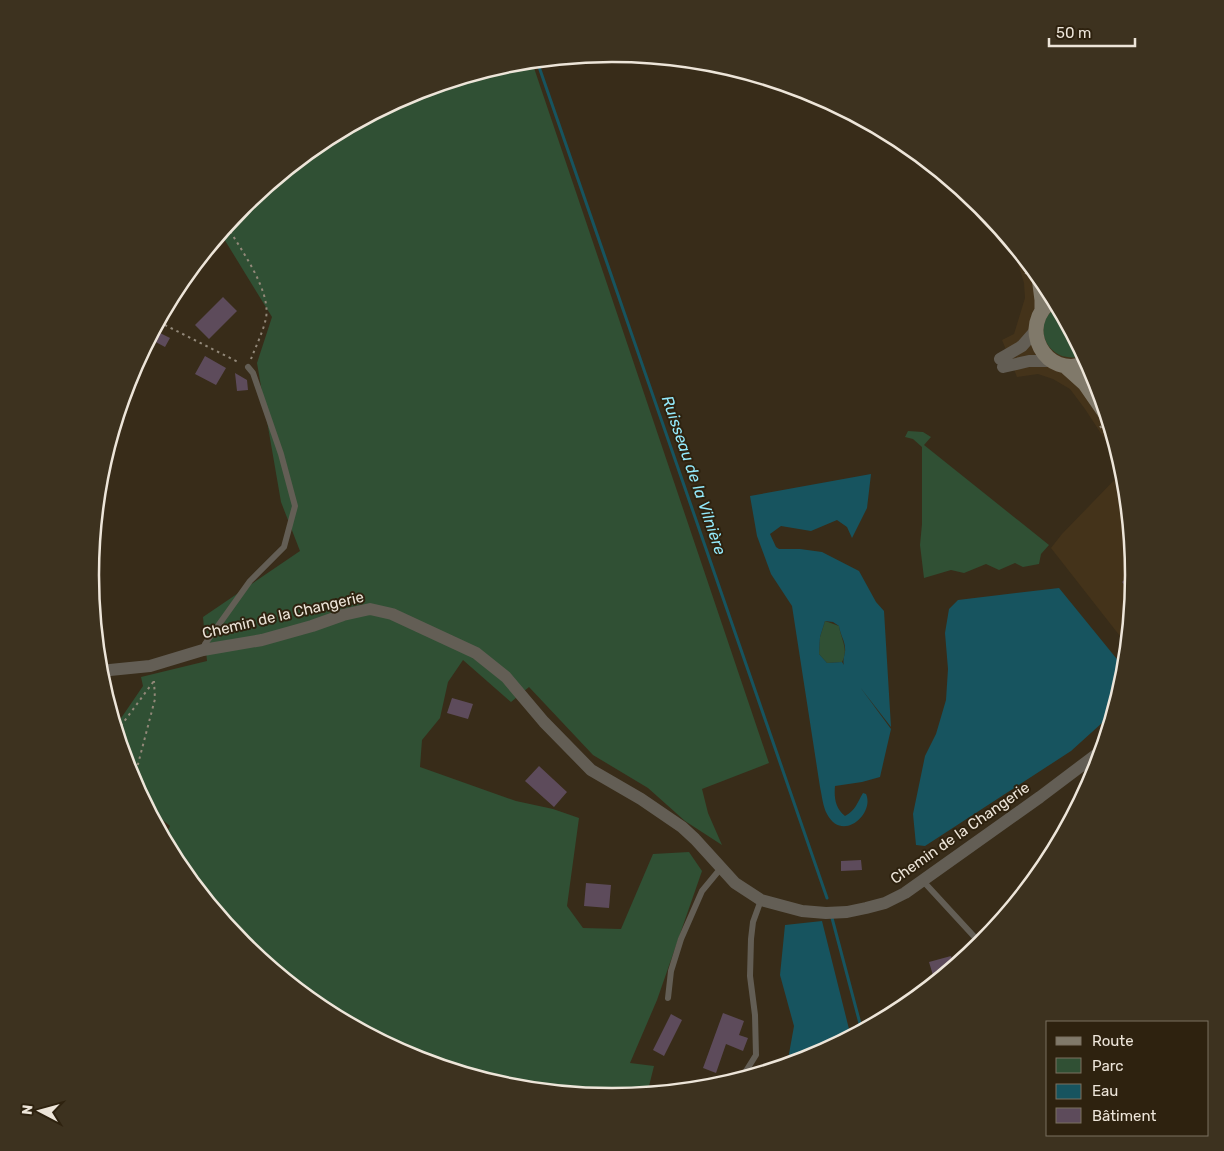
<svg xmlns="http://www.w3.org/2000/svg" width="1224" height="1151" font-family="Rubik,sans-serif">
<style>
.built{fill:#44331a}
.green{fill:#305034}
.water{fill:#17545f;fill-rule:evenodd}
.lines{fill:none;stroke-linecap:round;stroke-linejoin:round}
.stream{stroke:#17545f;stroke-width:3}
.building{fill:#5d4b5b}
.path{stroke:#928879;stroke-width:2;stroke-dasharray:2.5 4;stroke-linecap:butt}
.lane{stroke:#635e55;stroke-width:6}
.street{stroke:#635e55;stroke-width:12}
.secondary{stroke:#80796a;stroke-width:15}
.labels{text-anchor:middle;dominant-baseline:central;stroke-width:4;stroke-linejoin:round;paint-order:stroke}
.street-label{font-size:15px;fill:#ede5d9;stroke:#2e220f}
.water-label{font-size:16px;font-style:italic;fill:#94eafc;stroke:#2e220f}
.rim{fill:none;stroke:#ede5d9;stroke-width:2.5}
</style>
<rect width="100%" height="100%" fill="#382c19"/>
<path class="built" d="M1012 244 1046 286 1094 376 1121 464 1085 409 1070 389 1053 379 1038 374 1017 377 1002 340 1014 334 1025 298 1024 283Z
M1123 471 1134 576 1127 645 1051 548 1062 534Z"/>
<path class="green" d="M532 62 769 763 702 789 708 813 722 845 685 821 648 788 593 755 529 687 511 702 463 660 448 682 440 718 422 740 420 767 516 801 553 809 579 818 567 906 583 928 621 929 653 854 689 852 702 871 657 1000 630 1063 654 1066 647 1094 612 1097 510 1087 412 1057 322 1009 243 944 178 865 164 839 170 826 147 807 130 775 115 727 143 686 141 677 207 661 203 617 300 551 281 502 257 363 272 317 221 234 243 206 322 142 413 93 510 64Z
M1057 307 1083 355 1082 356C1049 366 1028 325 1057 307Z
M908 431 923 432 931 437 924 445 1049 545 1041 554 1039 564 1023 567 1015 563 999 570 986 564 964 573 951 570 924 578 920 545 922 524V447L913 439 905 437Z
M825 621 839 626C841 639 849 650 842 662L827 663 819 654 820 637Z"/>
<path class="water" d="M871 474 867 508 852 538 847 527 837 520 811 531 781 526 770 534 776 547 779 549H800L822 552 859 571 876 602 884 611 891 727 860 687 891 729 880 777 862 782 835 786C834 797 835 808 845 816 856 810 857 803 863 793L866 794C875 814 842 843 827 814 823 807 822 796 820 787L792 606 771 574 757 536 750 496ZM825 621 833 622 839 626C840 634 845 641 845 648 846 654 842 659 844 665L842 662 827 663 819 654 820 637Z
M1059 588 1125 669 1124 678 1113 713 1071 751 925 846 916 845 913 814 925 756 936 734 946 700 948 669 945 633 949 609 958 600Z
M822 921 851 1037 811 1058 787 1065 794 1026 780 975 785 925Z"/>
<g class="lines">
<path class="stream" d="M537 61 827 898
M832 918 862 1031"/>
</g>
<path class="building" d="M223 297 237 311 209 339 195 325Z
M154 330 170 338 165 347 150 339Z
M205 356 226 368 216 385 195 374Z
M235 373 247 380 248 390 237 391Z
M1133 572 1134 576 1132 594 1122 582Z
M452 698 473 704 468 719 447 713Z
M539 766 567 792 554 807 525 781Z
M861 860 862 870 841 871V861Z
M586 883 611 885 609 908 584 906Z
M951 956 954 967 935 982 929 962Z
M723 1013 744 1021 739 1035 748 1038 743 1051 726 1044 716 1073 703 1068Z
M671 1014 682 1020 664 1056 653 1050Z"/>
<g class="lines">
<path class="path" d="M227 226C241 250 271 290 266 318 263 332 256 346 251 359
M1020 254 1026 274
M159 322 240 363
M1100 426 1116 448
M117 731 154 681
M138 791 137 768 155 699 154 681"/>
<path class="lane" d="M203 650 205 644 250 581 284 547 295 506 281 454 253 373 248 367
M923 881 981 944
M668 998 671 971 681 939 702 891 721 868
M741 1079 756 1055 755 1015 750 976 751 939 753 922 761 900
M699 1085 704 1088"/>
<path class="street" d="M1000 359 1022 346 1036 330
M1003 367 1029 361H1052
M100 671 150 666 203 650 262 640 312 626 343 615 370 609 392 614 476 653 506 677 544 722 591 770 641 799 682 827 695 839 735 883 761 900 802 911 826 913 847 912 866 908 885 903 905 893 1040 797 1101 751"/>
<path class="secondary" d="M1039 277 1042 300V311
M1053 300C1016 325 1045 381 1087 363
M1065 366 1085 384 1105 413"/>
</g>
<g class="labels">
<g class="street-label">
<text transform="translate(283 615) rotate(-13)">Chemin de la Changerie</text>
<text transform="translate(960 833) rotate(-35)">Chemin de la Changerie</text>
</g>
<g class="water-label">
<text transform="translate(694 475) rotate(71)">Ruisseau de la Vilnière</text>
</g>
</g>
<path d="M0 0H1224V1151H0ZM99 575a513 513 0 1 1 1026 0a513 513 0 1 1-1026 0Z" fill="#3d321f" fill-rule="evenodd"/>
<path class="rim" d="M99 575a513 513 0 1 1 1026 0a513 513 0 1 1-1026 0Z"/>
<rect x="1046" y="1021" width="162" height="115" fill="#2e220f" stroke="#7a7060"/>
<rect x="1056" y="1037" width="25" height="8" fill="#80796a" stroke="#7a7060"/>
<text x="1092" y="1046" font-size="15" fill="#ede5d9">Route</text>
<rect x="1056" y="1058" width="25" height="15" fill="#305034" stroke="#7a7060"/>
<text x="1092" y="1071" font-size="15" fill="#ede5d9">Parc</text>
<rect x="1056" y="1084" width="25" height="15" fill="#17545f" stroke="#7a7060"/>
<text x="1092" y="1096" font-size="15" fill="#ede5d9">Eau</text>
<rect x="1056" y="1108" width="25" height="15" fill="#5d4b5b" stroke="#7a7060"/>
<text x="1092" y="1121" font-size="15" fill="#ede5d9">Bâtiment</text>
<g transform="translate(40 1111) rotate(276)" stroke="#2e220f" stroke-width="4" paint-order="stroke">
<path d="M0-4L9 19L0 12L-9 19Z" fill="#ede5d9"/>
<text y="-8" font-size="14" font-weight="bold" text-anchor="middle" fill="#ede5d9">N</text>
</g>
<path d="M1049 38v8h86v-8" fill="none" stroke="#ede5d9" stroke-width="2.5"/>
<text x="1056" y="38" font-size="15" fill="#ede5d9" stroke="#2e220f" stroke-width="4" paint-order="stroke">50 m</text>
</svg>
